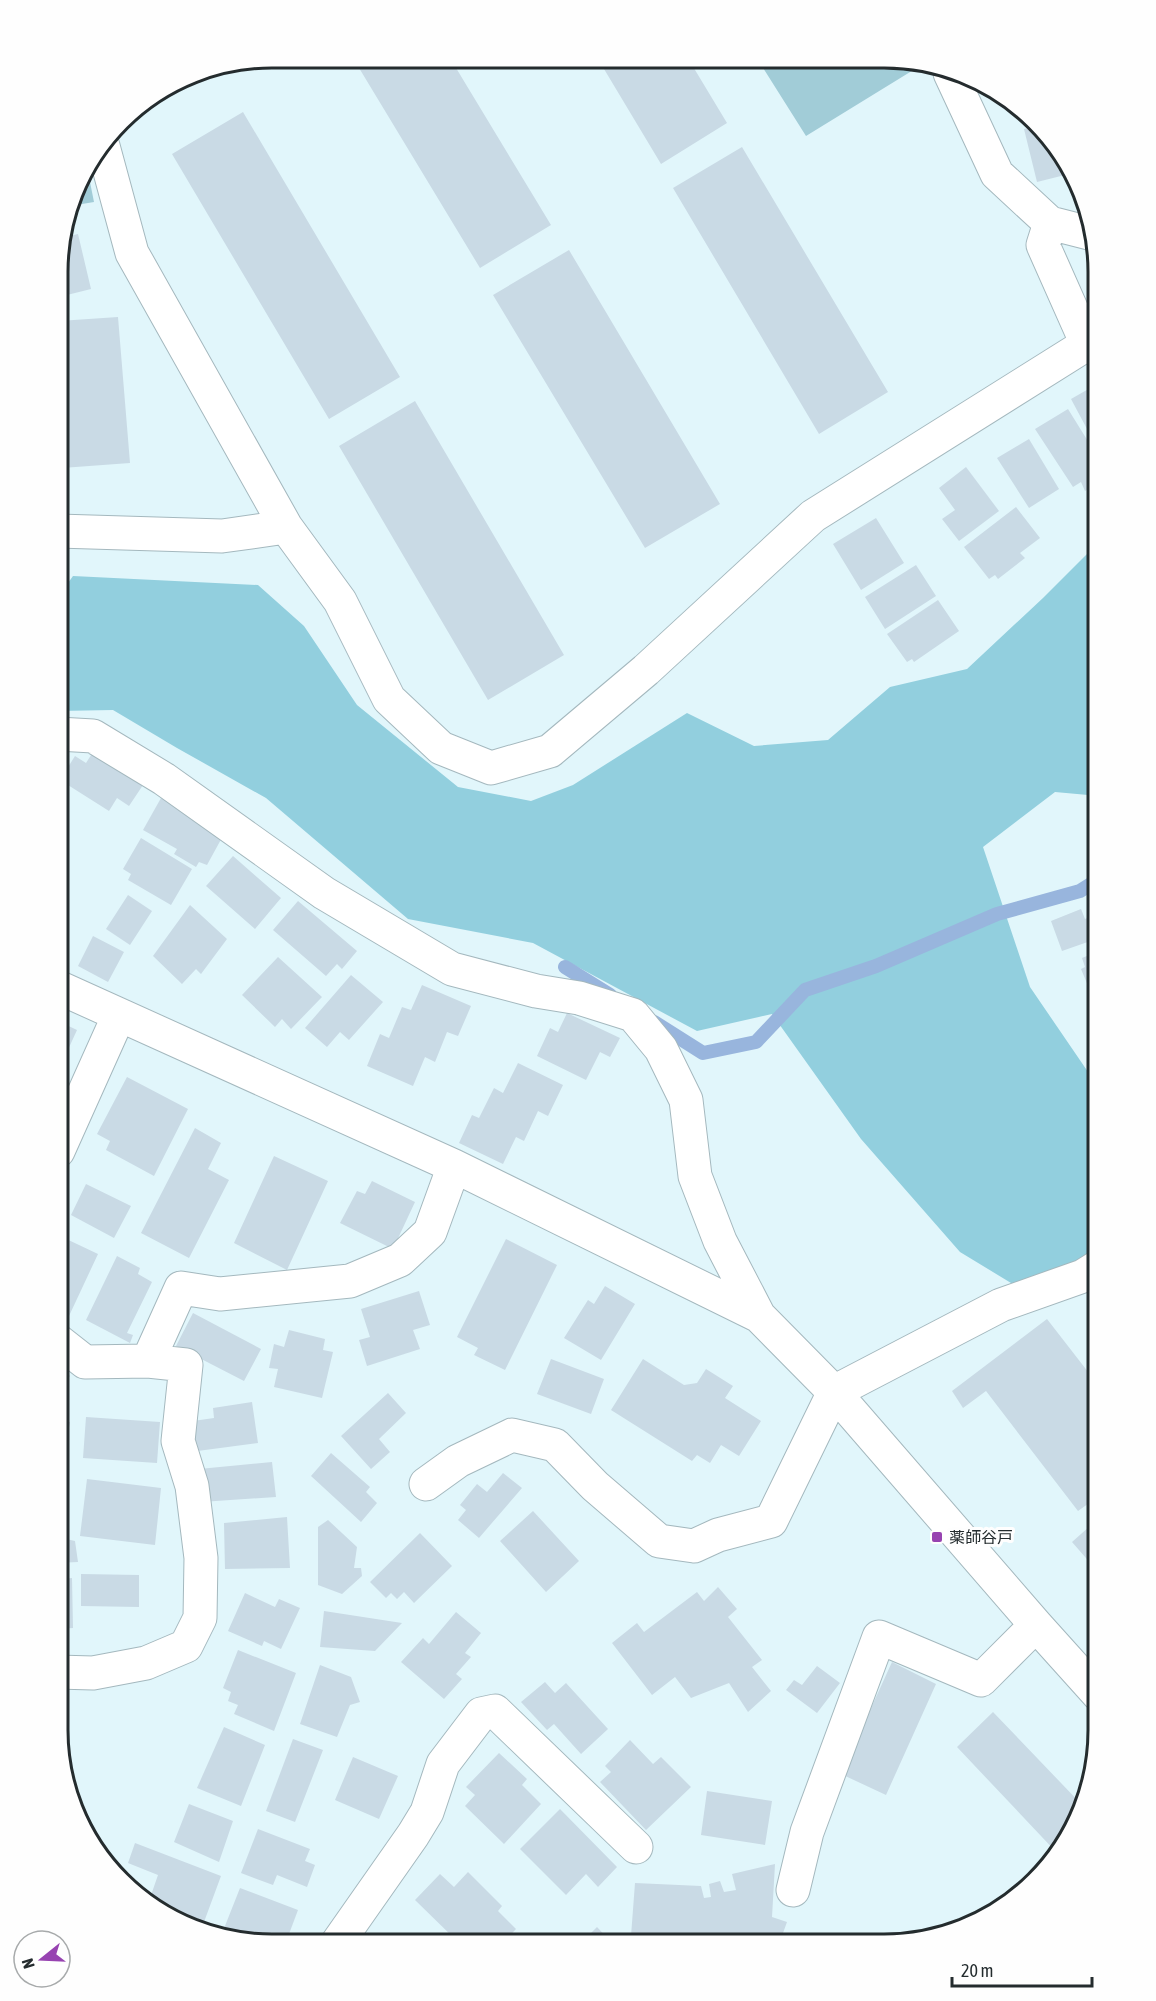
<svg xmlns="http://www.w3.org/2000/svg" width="1156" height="2001" font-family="'Asap Condensed','Noto Sans JP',sans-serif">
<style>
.green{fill:#a1ccd7}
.forest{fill:#92cfde}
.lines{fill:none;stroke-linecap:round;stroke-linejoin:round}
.stream{stroke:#98b5dd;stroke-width:14}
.building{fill:#c9dae5}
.minor-casing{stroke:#a4b8be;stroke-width:35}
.minor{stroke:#fff;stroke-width:33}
.poi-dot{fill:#9743b1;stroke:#fefefe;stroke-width:2}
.labels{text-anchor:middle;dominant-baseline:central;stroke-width:6;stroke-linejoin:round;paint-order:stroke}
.poi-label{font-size:16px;fill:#242c2e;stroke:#fefefe;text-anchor:start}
.rim{fill:none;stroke:#242c2e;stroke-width:3}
</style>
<rect width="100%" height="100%" fill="#e1f6fb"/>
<path class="green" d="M758 60 912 61 915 69 806 136Z
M87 167 94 202 70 206 79 176Z"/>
<path class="forest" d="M1099 542V796L1055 792 983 847 1030 987 1099 1088V1281L1044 1303 960 1252 861 1139 772 1014 697 1031 533 943 408 919 266 798 177 748 113 710 58 711V597L73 576 258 585 304 626 357 705 458 787 531 801 573 785 687 713 754 746 828 740 890 687 967 669 1043 598Z"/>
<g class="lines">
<path class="stream" d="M565 967 610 995
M654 1022 703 1053 756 1042 805 990 876 966 997 914 1080 891 1099 879"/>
</g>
<path class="building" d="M353 58H450L551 225 480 268Z
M598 59 689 60 727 123 661 164Z
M1021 108 1026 110 1031 117 1024 119Z
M243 112 400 377 329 419 172 154Z
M1036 126 1049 145 1069 174 1037 182 1024 129Z
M742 147 888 392 819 434 673 188Z
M78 234 91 289 59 297V244L61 238Z
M569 250 720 504 645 548 493 295Z
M118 317 130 463 62 468 59 421V321Z
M1099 383V440L1094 442 1071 399Z
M415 401 564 655 488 700 339 446Z
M1068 409 1099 459V482L1085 491 1081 482 1073 487 1035 429Z
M1029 439 1059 489 1029 508 997 458Z
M966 467 999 511 959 541 942 519 955 510 939 488Z
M1016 507 1040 538 1020 553 1025 558 998 579 995 575 989 579 964 547Z
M876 518 904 563 861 590 833 544Z
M916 565 936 596 885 629 865 597Z
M938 600 959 631 914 662 912 659 907 662 887 634Z
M93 752 143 785 129 806 117 798 109 811 60 780 75 756 86 763Z
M161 798 224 834 207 865 199 862 196 867 174 854 177 849 143 830Z
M141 838 192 869 171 905 128 880 131 874 123 869Z
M233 856 281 898 255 929 206 886Z
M58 867 67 871 58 888Z
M128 895 152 911 130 945 106 929Z
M298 901 357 951 342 969 337 964 326 976 273 930Z
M190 905 227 939 201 974 196 969 182 984 153 956Z
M1081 909 1085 919 1099 913V938L1062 951 1051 921Z
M93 936 124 952 108 982 78 966Z
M1099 951V998L1094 1000 1081 969 1085 967 1082 958Z
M278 957 322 997 291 1029 282 1019 275 1027 242 995Z
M351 975 383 1002 349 1040 340 1032 327 1047 305 1028Z
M422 985 471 1006 458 1036 447 1032 435 1062 425 1057 413 1086 367 1066 380 1034 389 1038 402 1007 411 1010Z
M567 1013 620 1038 610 1057 600 1052 586 1080 537 1056 550 1028 558 1032Z
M58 1021 77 1030 61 1065 58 1064Z
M518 1063 563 1085 548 1116 538 1111 524 1141 516 1137 503 1164 459 1143 472 1115 479 1118 494 1088 503 1093Z
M127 1077 188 1109 154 1176 106 1150 110 1141 97 1134Z
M195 1128 221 1143 208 1169 229 1180 189 1258 141 1233Z
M274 1156 328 1181 287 1270 234 1243Z
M372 1181 415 1202 393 1249 340 1223 357 1191 365 1194Z
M86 1184 131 1206 114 1238 71 1215Z
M60 1236 98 1254 69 1316 58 1310V1242Z
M506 1239 557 1265 505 1370 474 1355 478 1348 457 1337Z
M117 1256 140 1268 138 1274 152 1282 127 1333 133 1335 130 1343 86 1320Z
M605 1286 635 1304 601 1360 564 1338 588 1300 594 1304Z
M419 1291 430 1325 413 1330 420 1349 367 1366 359 1340 370 1337 361 1309Z
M193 1313 261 1349 244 1381 176 1346Z
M1047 1319 1099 1386V1496L1078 1511 986 1391 963 1408 952 1391Z
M289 1330 325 1339 323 1350 333 1352 322 1398 274 1387 278 1369 269 1368 274 1344 284 1347Z
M551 1359 604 1379 591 1414 537 1394Z
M643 1359 684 1385 697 1383 706 1369 733 1386 725 1398 761 1421 739 1456 721 1445 710 1463 697 1455 692 1461 611 1410Z
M57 1364 70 1376 57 1389Z
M388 1393 406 1413 379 1439 390 1452 371 1469 341 1436Z
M252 1402 258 1443 190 1452 186 1422 214 1418 213 1408Z
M86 1417 160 1422 157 1463 83 1458Z
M57 1420 70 1422 63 1460 57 1459Z
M331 1453 370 1487 366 1492 377 1503 361 1522 311 1476Z
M272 1462 276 1497 201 1502 199 1469Z
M503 1473 522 1488 479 1538 458 1520 466 1510 460 1505 477 1484 487 1492Z
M87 1479 161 1488 155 1545 80 1536Z
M533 1511 579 1561 546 1592 500 1541Z
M287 1517 290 1568 225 1569 224 1523Z
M1099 1518V1573L1072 1542Z
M328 1520 357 1547 354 1568H361L362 1576 342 1594 318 1585V1527Z
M420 1533 452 1566 414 1603 404 1592 397 1599 391 1593 386 1598 370 1582Z
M57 1537 75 1541 78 1562 57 1563Z
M60 1571V1579L72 1578 73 1628 57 1629V1572Z
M81 1574 139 1575V1607L81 1606Z
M718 1587 737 1609 728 1617 762 1660 752 1667 771 1691 748 1712 729 1683 691 1698 675 1677 652 1695 612 1643 637 1623 644 1632 697 1592 704 1601Z
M245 1593 275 1607 279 1599 300 1608 281 1649 264 1641 262 1646 228 1631Z
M324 1611 402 1623 375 1651 320 1647Z
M456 1612 481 1633 465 1653 471 1657 456 1674 462 1679 444 1699 401 1662 423 1638 429 1644Z
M238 1650 296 1673 274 1731 234 1714 238 1705 228 1701 231 1692 223 1688Z
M892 1662 936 1684 886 1795 841 1774Z
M320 1665 351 1677 360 1702 350 1705 337 1737 300 1724Z
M817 1666 840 1683 817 1713 786 1690 794 1680 802 1685Z
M545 1682 555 1693 566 1683 608 1729 581 1754 554 1724 547 1730 521 1702Z
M993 1712 1084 1807 1058 1854 957 1747Z
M224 1727 265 1745 241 1806 197 1788Z
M293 1739 323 1750 295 1822 266 1811Z
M630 1740 653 1764 661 1757 691 1787 646 1830 600 1782 611 1772 605 1766Z
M499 1753 527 1779 522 1785 541 1804 504 1844 465 1806 475 1795 466 1787Z
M353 1757 398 1776 379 1819 335 1800Z
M707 1791 772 1801 765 1845 701 1835Z
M189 1804 233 1821 219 1862 174 1842Z
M560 1809 617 1867 598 1887 586 1874 566 1895 520 1849Z
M258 1829 310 1849 305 1861 315 1865 307 1887 277 1875 273 1885 241 1873Z
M135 1843 221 1876 204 1922 149 1901 158 1875 128 1863Z
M775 1864 772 1917 787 1922 779 1944 633 1943 631 1936 635 1883 701 1886 704 1898 711 1897 709 1884 720 1881 724 1892 736 1890 732 1874Z
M468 1872 502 1906 498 1911 516 1929 503 1943H492L481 1933 472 1943H459L415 1900 440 1874 454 1887Z
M240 1888 298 1910 286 1942H252L223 1931Z
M597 1927 612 1943H581Z
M392 1935 399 1943H384Z"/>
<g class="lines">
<g class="minor-casing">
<path id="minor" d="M950 73 997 174 1050 223 1093 234
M103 146 132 253 286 527
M58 531 222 536 286 527 340 601 389 699 441 748 491 768 550 751 646 670 813 516 1087 344 1043 245 1050 223
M58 734 93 736 164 779 324 893 452 969 536 991 579 998 633 1015 661 1049 686 1100 695 1176 720 1241 759 1316
M58 987 454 1166 759 1316 834 1392 1036 1625 1099 1695
M58 1151 119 1015
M57 1340 85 1362 148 1361 181 1288 220 1294 350 1281 400 1260 430 1232 454 1166
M426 1484 458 1461 512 1435 555 1445 595 1486 659 1541 694 1546 718 1535 771 1521 834 1392 1001 1305 1083 1276 1099 1266
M57 1672 93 1673 146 1663 186 1646 200 1618 201 1558 192 1486 178 1441 186 1365 148 1361
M793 1890 807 1832 879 1637 981 1680 1036 1625
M338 1942 413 1835 427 1812 443 1764 481 1714 495 1711 636 1847"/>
</g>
<use href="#minor" class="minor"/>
</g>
<rect class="poi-dot" x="931" y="1531" width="12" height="12" rx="3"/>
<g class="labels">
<g class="poi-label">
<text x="949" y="1537">薬師谷戸</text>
</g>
</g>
<path d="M0 0H1156V2001H0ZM272 68H884A204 204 0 0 1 1088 272V1730A204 204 0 0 1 884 1934H272A204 204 0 0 1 68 1730V272A204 204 0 0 1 272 68Z" fill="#fefefe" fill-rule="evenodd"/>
<path class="rim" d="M272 68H884A204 204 0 0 1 1088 272V1730A204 204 0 0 1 884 1934H272A204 204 0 0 1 68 1730V272A204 204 0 0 1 272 68Z"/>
<g transform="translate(42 1959) rotate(252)"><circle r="28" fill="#fefefe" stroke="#a7aaab" stroke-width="1.5"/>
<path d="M0-4.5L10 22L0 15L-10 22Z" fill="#9743b1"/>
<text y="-9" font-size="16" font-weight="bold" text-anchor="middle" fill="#242c2e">N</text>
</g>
<path d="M952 1977v9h140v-9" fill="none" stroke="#242c2e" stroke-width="3"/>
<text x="961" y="1977" font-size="18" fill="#242c2e" stroke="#fefefe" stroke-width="4.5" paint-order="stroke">20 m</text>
</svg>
